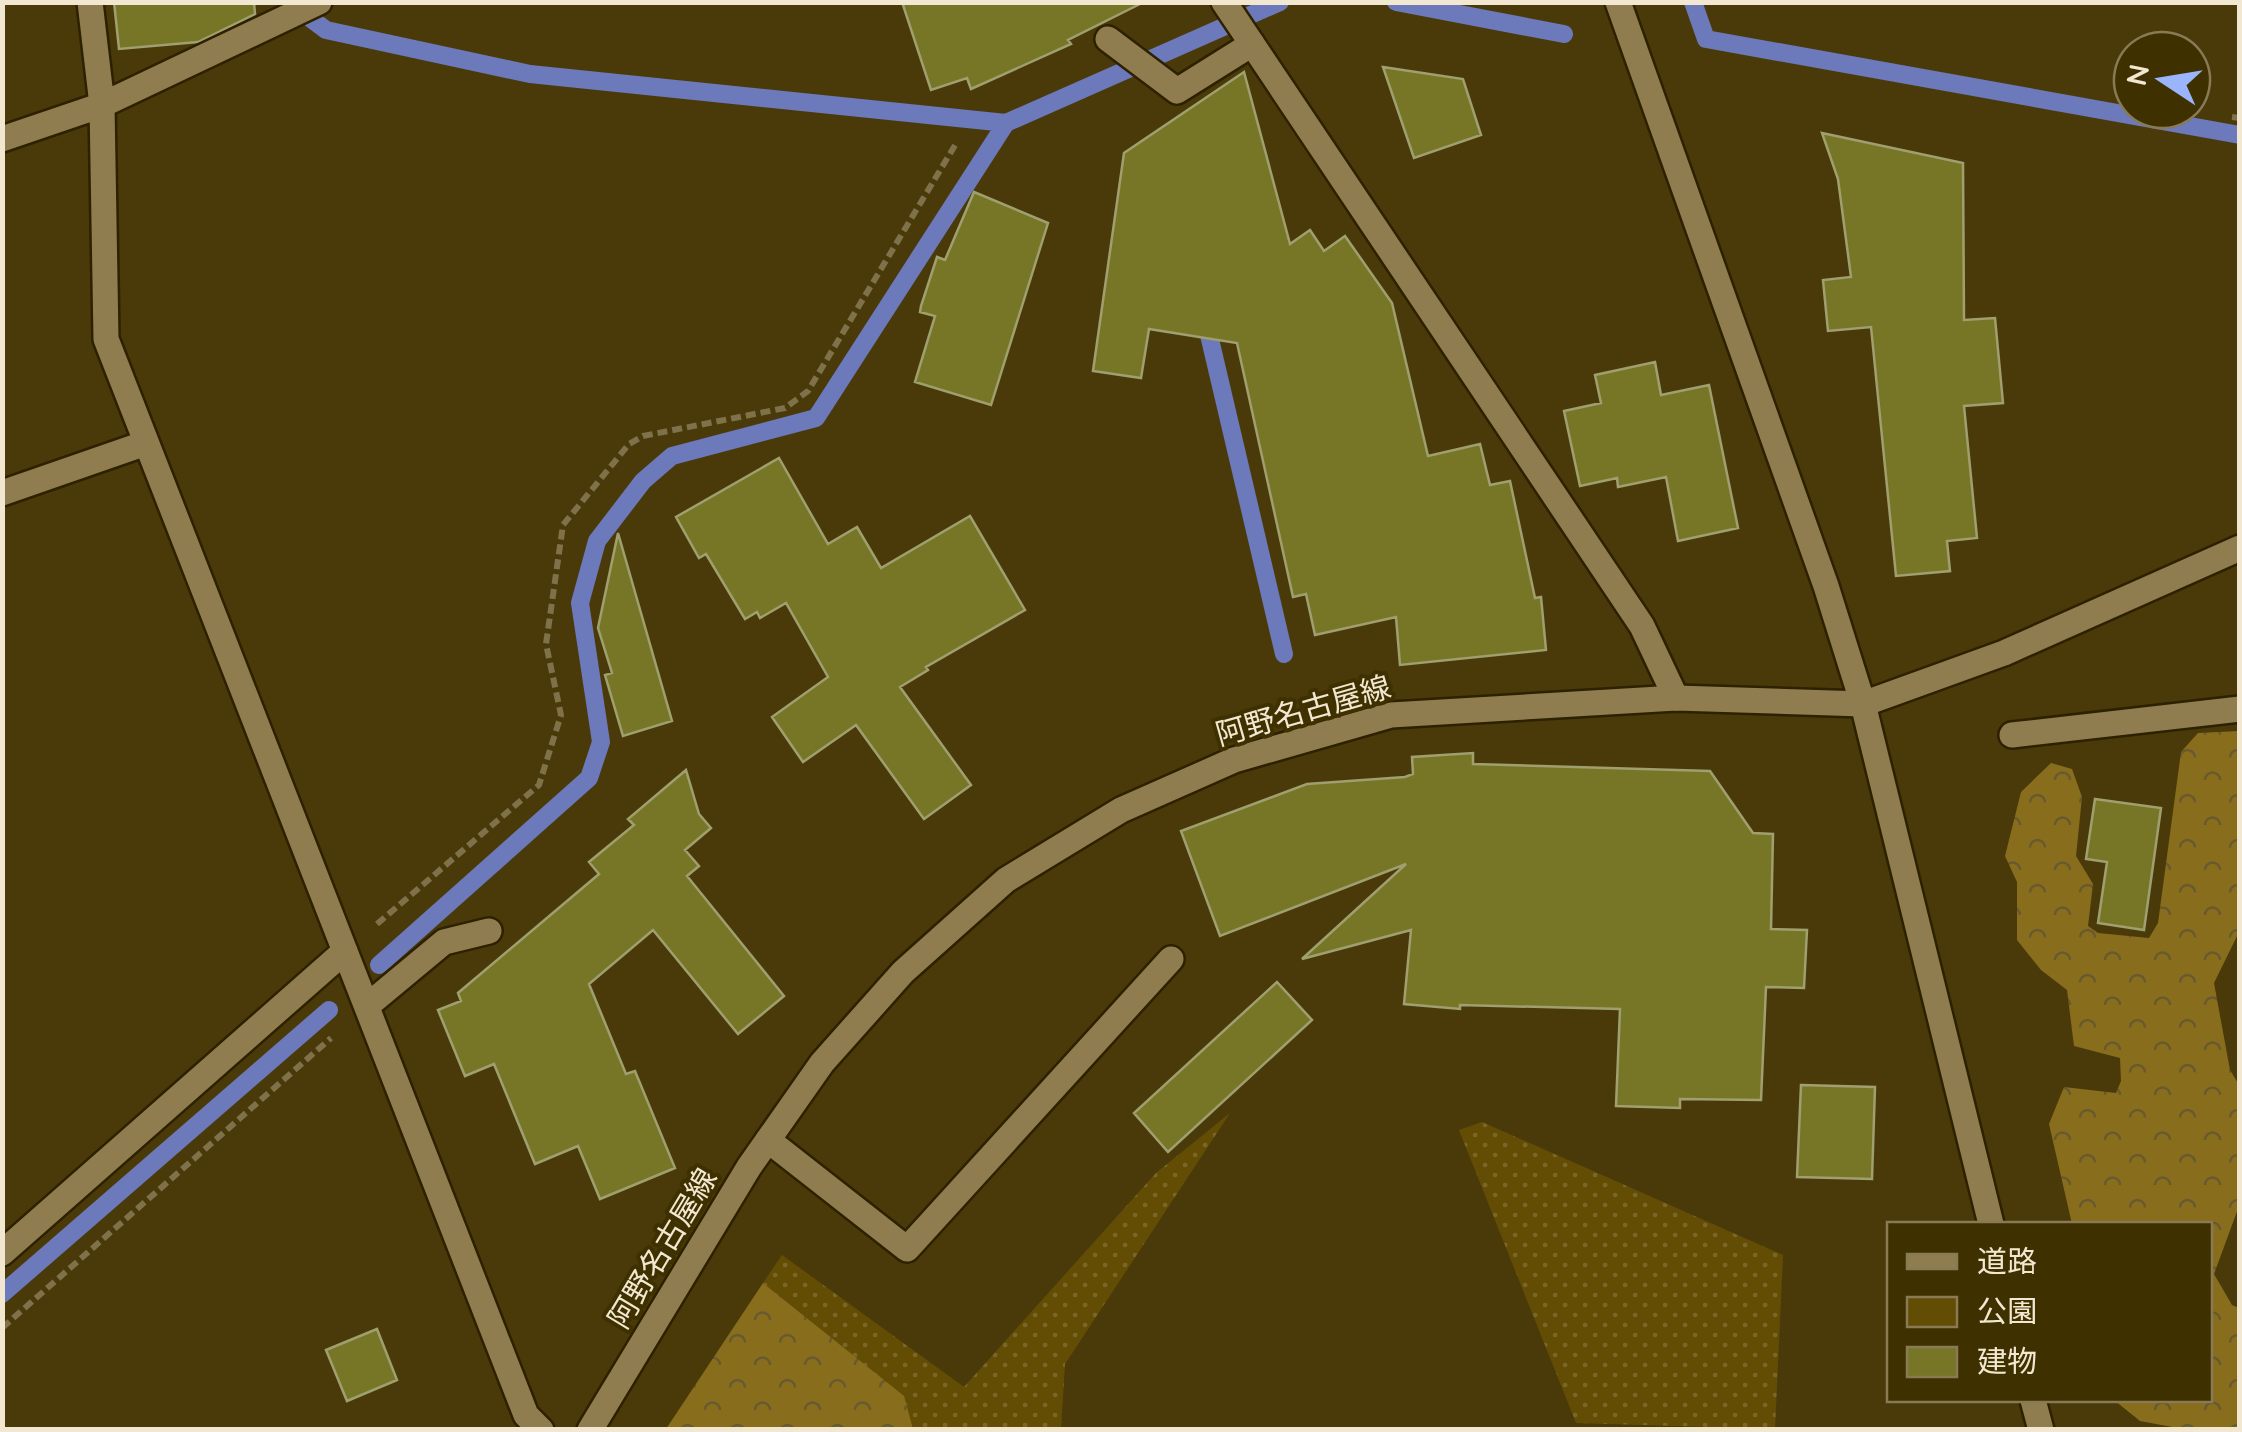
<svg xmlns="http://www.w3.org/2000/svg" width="2242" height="1432" font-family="Quicksand,'Noto Sans JP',sans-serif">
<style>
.green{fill:url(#green-dots)}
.forest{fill:url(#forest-crowns)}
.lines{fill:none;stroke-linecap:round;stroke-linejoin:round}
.stream{stroke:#6c79bb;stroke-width:18}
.building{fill:#777627;stroke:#9f9f6f;stroke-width:2.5}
.lane-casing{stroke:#2d2100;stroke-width:30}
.street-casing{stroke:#2d2100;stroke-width:30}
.secondary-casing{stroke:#2d2100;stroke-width:30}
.path{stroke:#7f7149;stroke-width:6;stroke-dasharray:10 5;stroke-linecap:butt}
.lane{stroke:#8f7d50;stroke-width:25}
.street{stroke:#8f7d50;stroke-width:25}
.secondary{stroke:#8f7d50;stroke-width:25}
.labels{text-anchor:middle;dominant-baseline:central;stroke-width:8;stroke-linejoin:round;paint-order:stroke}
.street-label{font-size:30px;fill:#f2e8d1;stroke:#3f3000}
</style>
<defs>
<pattern id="green-dots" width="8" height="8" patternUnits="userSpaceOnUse" patternTransform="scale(2.5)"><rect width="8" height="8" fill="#634d05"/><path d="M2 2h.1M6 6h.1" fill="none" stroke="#7a6728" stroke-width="1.8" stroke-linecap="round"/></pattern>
<pattern id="forest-crowns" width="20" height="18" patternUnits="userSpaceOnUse" patternTransform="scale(2.5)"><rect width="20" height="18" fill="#886d1d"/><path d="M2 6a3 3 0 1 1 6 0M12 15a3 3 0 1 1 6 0" fill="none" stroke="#685a2e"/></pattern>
</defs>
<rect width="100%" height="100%" fill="#4a3a0a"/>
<path class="green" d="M1230 1113 1065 1364 1061 1429H913L903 1396 763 1283 782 1255 964 1387 1156 1173Z
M1482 1122 1783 1255 1775 1429 1576 1423 1459 1130Z"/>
<path class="forest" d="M2239 731V932L2214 983 2230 1070 2239 1085V1206L2214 1274 2232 1305 2239 1308V1429H2183L2140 1421 2114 1400H2210V1224H2072L2049 1124 2064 1087 2116 1093 2121 1081 2120 1058 2074 1046 2067 990 2041 970 2017 940V882L2005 856 2021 792 2051 763 2072 769 2082 797 2076 856 2093 884 2088 926 2098 933 2149 938 2158 923 2181 752 2198 733Z
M763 1283 904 1396 913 1429H666Z"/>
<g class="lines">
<path class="stream" d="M1396 2 1564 34
M1693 2 1706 39 2240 135
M294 6 326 30 530 74 1006 123 1280 2
M1205 318 1284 654
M379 965 589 778 601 742 580 603 597 541 643 481 672 456 816 418 1006 123
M2 1294 329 1010"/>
</g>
<path class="building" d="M114 2H254L255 14 198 42 119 49Z
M902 2H1144L1068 40 1071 44 971 89 967 78 931 90Z
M1383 67 1463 79 1481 135 1414 158Z
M1244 72 1290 244 1310 230 1324 251 1345 236 1392 303 1428 456 1480 444 1490 485 1510 481 1535 598 1541 597 1546 650 1400 665 1396 617 1315 635 1306 594 1293 597 1237 343 1149 329 1141 378 1093 371 1124 153Z
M1822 133 1963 163 1964 320 1995 318 2003 403 1964 406 1977 538 1947 541 1950 571 1896 576 1871 327 1828 331 1823 280 1851 277 1838 179Z
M974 192 1048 223 991 405 915 382 935 316 920 312 921 306 937 257 945 260Z
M1655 362 1661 395 1709 385 1738 528 1678 541 1666 477 1618 487 1617 478 1580 486 1564 411 1601 403 1595 375Z
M779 458 828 544 857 527 881 568 970 516 1025 610 926 667 928 670 900 687 971 785 924 819 856 725 803 762 772 717 828 677 786 603 760 618 757 612 745 619 706 554 699 558 676 517Z
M618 533 672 721 623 736 605 675 612 673 598 628Z
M1473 753V764L1710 771 1753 833 1773 834 1771 929 1807 930 1804 988 1766 987 1761 1100 1680 1099V1108L1616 1106 1620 1009 1460 1005V1009L1404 1004 1411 930 1302 959 1406 864 1220 936 1181 831 1307 784 1405 777 1413 774 1412 757Z
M686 770 699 814 711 828 685 850 699 866 687 876 784 996 738 1034 653 930 589 984 626 1074 635 1071 675 1168 600 1199 578 1146 535 1164 494 1064 465 1076 438 1010 461 1001 458 993 599 874 589 862 634 825 628 819Z
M2095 799 2161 808 2144 930 2098 923 2107 862 2086 859Z
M1277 982 1312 1020 1168 1152 1134 1113Z
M1801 1085 1875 1087 1872 1179 1797 1177Z
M377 1329 397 1380 347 1401 326 1350Z"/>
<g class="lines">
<g class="lane-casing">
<path id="lane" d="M1108 39 1177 91 1252 44
M367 1006 444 942 489 931
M768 1140 907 1249 1171 959"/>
</g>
<g class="street-casing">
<path id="street" d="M90 2 102 105 106 339 526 1415 541 1430
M1224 2 1642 626 1676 698
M2 139 102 105 319 2
M2 493 146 443
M2012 735 2240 709
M2 1253 345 951"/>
</g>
<g class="secondary-casing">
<path id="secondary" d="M1618 2 1826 586 1863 704 2004 653 2240 548
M2033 1400 2041 1430
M590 1430 749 1167 822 1063 903 972 1006 880 1121 810 1234 760 1391 715 1676 698 1863 704 1991 1224"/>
</g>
<path class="path" d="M2232 117 2240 118
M377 924 539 785 561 715 546 644 563 525 629 444 643 436 785 408 808 391 957 142
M2 1328 331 1038"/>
<use href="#lane" class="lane"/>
<use href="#street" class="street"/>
<use href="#secondary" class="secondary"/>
</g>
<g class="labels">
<g class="street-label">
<text transform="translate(1303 710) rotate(-16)">阿野名古屋線</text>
<text transform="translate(662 1248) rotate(-59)">阿野名古屋線</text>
</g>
</g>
<rect width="2242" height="1432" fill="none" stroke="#f2e8d1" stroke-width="10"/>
<rect x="1887" y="1222" width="325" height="180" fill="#3f3000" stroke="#877a54" stroke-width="2.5"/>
<rect x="1907" y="1254" width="50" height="15" fill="#8f7d50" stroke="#877a54" stroke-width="2.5"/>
<text x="1977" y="1272" font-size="30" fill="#f2e8d1">道路</text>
<rect x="1907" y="1297" width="50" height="30" fill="#634d05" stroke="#877a54" stroke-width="2.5"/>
<text x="1977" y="1322" font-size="30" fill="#f2e8d1">公園</text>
<rect x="1907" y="1347" width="50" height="30" fill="#777627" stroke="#877a54" stroke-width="2.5"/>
<text x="1977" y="1372" font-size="30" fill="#f2e8d1">建物</text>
<g transform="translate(2162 80) rotate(282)"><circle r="48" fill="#3f3000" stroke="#877a54" stroke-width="2.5"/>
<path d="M0-8L18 38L0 25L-18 38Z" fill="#9bb5fd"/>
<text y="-15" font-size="28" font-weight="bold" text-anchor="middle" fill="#f2e8d1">N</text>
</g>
</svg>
